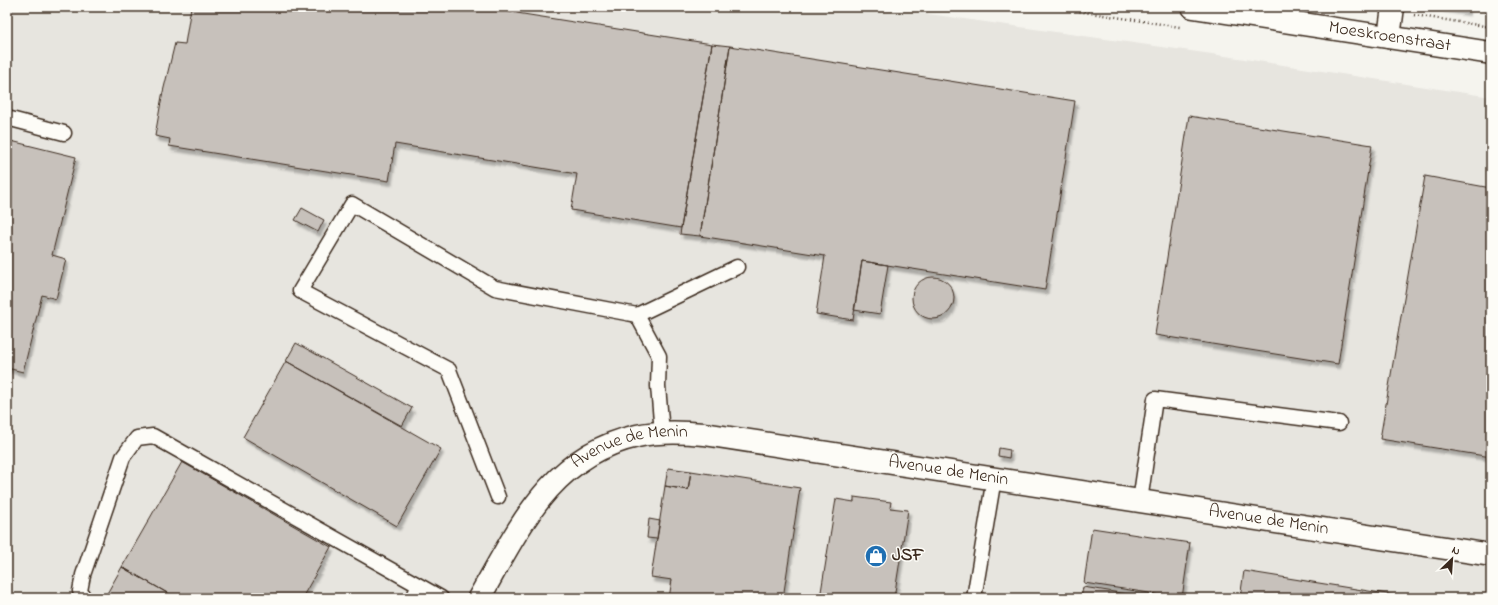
<svg xmlns="http://www.w3.org/2000/svg" width="1498" height="605" font-family="'Indie Flower',sans-serif">
<style>
.built{fill:#e7e5df}
.building{fill:#c7c1bb;stroke:#3b2a1e;filter:url(#shadow)}
.lines{fill:none;stroke-linecap:round;stroke-linejoin:round}
.lane-casing{stroke:#3b2a1e;stroke-width:17}
.street-casing{stroke:#3b2a1e;stroke-width:25}
.secondary-casing{stroke:#3b2a1e;stroke-width:25}
.path{stroke:#3b2a1e;stroke-width:2.5;stroke-dasharray:1 3;stroke-linecap:butt}
.lane{stroke:#fdfcf7;stroke-width:14}
.street{stroke:#fdfcf7;stroke-width:22}
.secondary{stroke:#fdfcf7;stroke-width:22}
.labels{text-anchor:middle;dominant-baseline:central;stroke-width:3;stroke-linejoin:round;paint-order:stroke}
.street-label{font-size:18px;fill:#3b2a1e;stroke:#fdfcf7}
.poi-label{font-size:18px;font-weight:bold;fill:#3b2a1e;stroke:#fdfcf7;text-anchor:start}
</style>
<defs>
<filter id="shadow"><feDropShadow dx="2.5" dy="4.5" stdDeviation="1" flood-color="#0004"/></filter>
</defs>
<rect width="100%" height="100%" fill="#f5f4ee"/>
<filter id="ink" filterUnits="userSpaceOnUse"><feTurbulence type="fractalNoise" baseFrequency=".025" numOctaves="2"/><feDisplacementMap in="SourceGraphic" scale="8" xChannelSelector="R" yChannelSelector="G"/><feConvolveMatrix kernelMatrix="1 2 1 2 8 2 1 2 1" color-interpolation-filters="sRGB"/></filter>
<g filter="url(#ink)">
<path class="built" d="M7 7H879L1212 54 1491 97V598H7Z"/>
<path class="building" d="M191 7H479L712 44 681 228 571 210 577 174 395 144 389 181 169 146 170 139 155 136 162 96 175 43 185 44Z
M1441 7H1468L1467 11Z
M712 44 730 46 700 236 680 234Z
M730 46 1075 101 1045 290 862 261 853 320 816 314 825 256 700 236Z
M1189 116 1372 145 1338 364 1155 335Z
M7 140 76 157 52 255 66 259 56 299 42 295 23 372 7 368Z
M1425 176 1491 188V457L1380 439Z
M302 208 324 220 318 232 295 220Z
M862 261 888 265 880 314 854 310Z
M912 298a21 21 0 1 1 42 0a21 21 0 1 1-42 0Z
M296 343 412 408 402 426 286 361Z
M286 361 441 449 397 526 243 437Z
M999 448 1010 450 1009 458 998 456Z
M182 462 331 547 302 598H176L122 567Z
M668 468 691 471 688 490 665 486Z
M691 471 800 488 783 598H669L672 580 651 577 665 486 688 490Z
M854 497 891 502 890 508 908 510 894 598H820L836 499 854 502Z
M649 519 660 521 657 539 647 538Z
M1092 528 1190 543 1182 598 1084 583Z
M122 567 176 598H108L105 597Z
M1244 571 1412 598H1240Z
M1083 587 1152 598H1081Z"/>
<g class="lines">
<g class="lane-casing">
<path id="lane" d="M7 118 64 133
M637 315 659 356 658 386 662 433
M498 497 449 370 300 291 352 204 495 288 637 315 737 267
M1140 501 1155 399 1339 423
M84 598 80 591 83 575 123 457 137 438 153 436 441 598
M413 598 419 586
M974 598 994 478"/>
</g>
<g class="street-casing">
<g id="street">
<path d="M1389 37 1393 7"/>
<path id="s1" d="M479 598C519 528 551 455 637 436 659 431 682 432 704 434L1491 555"/>
</g>
</g>
<g class="secondary-casing">
<g id="secondary">
<path id="s2" d="M1193 7 1491 53"/>
</g>
</g>
<path class="path" d="M1052 7 1180 27
M1363 7 1370 8
M1414 15 1491 27"/>
<use href="#lane" class="lane"/>
<use href="#street" class="street"/>
<use href="#secondary" class="secondary"/>
</g>
</g>
<defs>
<g id="shop-disc" transform="scale(1.15)"><circle r="9.5" fill="#1f6fb2" stroke="#fdfcf7"/><path d="M-5-2.5h2.3a2.7 3.5 0 0 1 5.4 0H5L5.5 6h-11ZM-1.5-2.5h3a1.5 2.3 0 0 0-3 0Z" fill="#fff"/></g>
</defs>
<g fill-rule="evenodd">
<use href="#shop-disc" x="876" y="556"/>
</g>
<g class="labels">
<g class="street-label">
<text stroke="none"><textPath href="#s2" startOffset="199">Moeskroenstraat</textPath></text>
<text stroke="none"><textPath href="#s1" startOffset="225">Avenue de Menin</textPath></text>
<text stroke="none"><textPath href="#s1" startOffset="549">Avenue de Menin</textPath></text>
<text stroke="none"><textPath href="#s1" startOffset="873">Avenue de Menin</textPath></text>
</g>
<g class="poi-label">
<text x="892" y="556">JSF</text>
</g>
</g>
<rect width="1498" height="605" fill="none" stroke="#fdfcf7" stroke-width="24"/>
<rect x="12" y="12" width="1474" height="581" fill="none" stroke="#3b2a1e" stroke-width="1.5" filter="url(#ink)"/>
<g transform="translate(1452 559) rotate(25)" stroke="#fdfcf7" stroke-width="3" paint-order="stroke">
<path d="M0-3L7 15L0 10L-7 15Z" fill="#3b2a1e"/>
<text y="-6" font-size="11" font-weight="bold" text-anchor="middle" fill="#3b2a1e">N</text>
</g>
</svg>
